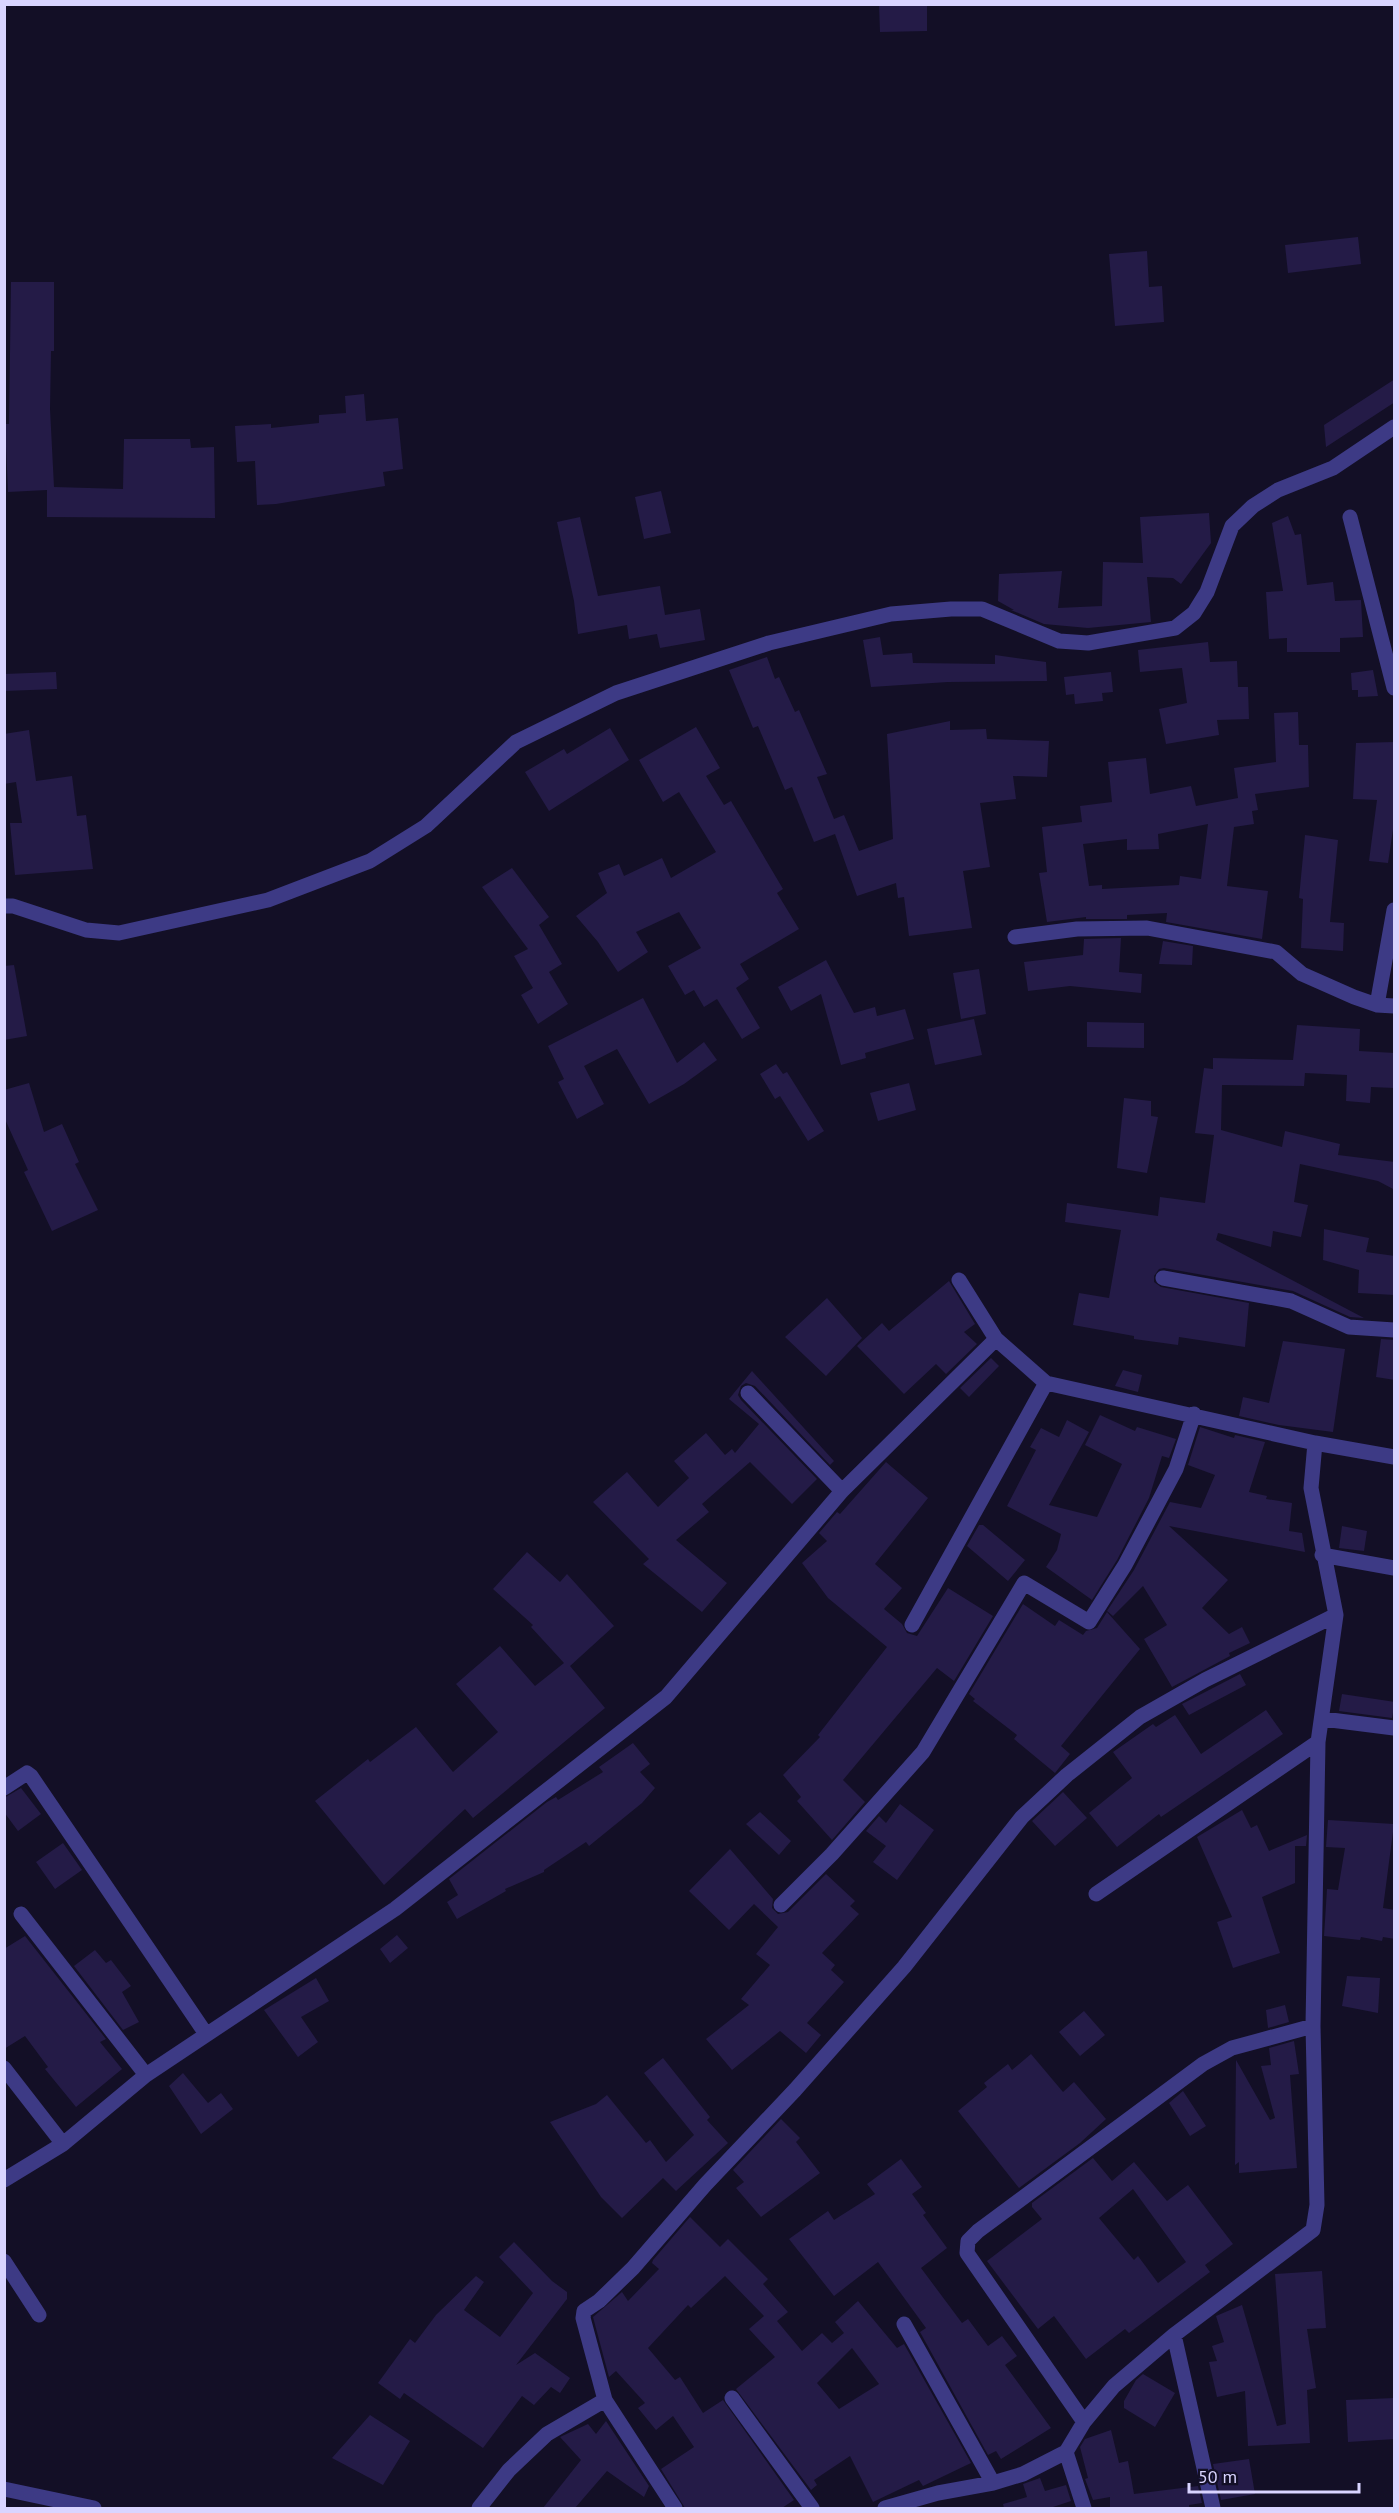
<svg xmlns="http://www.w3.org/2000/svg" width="1399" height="2513" font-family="'PT Sans',sans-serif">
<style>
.building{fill:#241b47;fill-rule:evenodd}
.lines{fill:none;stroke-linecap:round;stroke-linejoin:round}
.minor{stroke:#3d3a85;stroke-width:15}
</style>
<rect width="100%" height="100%" fill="#130f26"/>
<path class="building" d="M879 4H927V31L880 32Z
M1358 237 1361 264 1288 273 1285 245Z
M1147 251 1149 287 1162 286 1164 322 1115 326 1109 254Z
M11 282H54V351H51L50 409 54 487 123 489 124 439H190L191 448 214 447 215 518 47 517V490L8 492 5 424H9Z
M1395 379V402L1326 447 1324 425Z
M364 394 366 421 398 418 403 469 383 472 385 486 276 504 257 505 255 461 237 462 235 426 271 424V428L319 423V415L346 413 345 396Z
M661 491 671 533 644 539 635 497Z
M1209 513 1211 543 1181 584 1173 578 1147 577 1151 622 1088 628 1044 624 1011 610H1014L998 601 999 574 1062 571 1058 608 1102 606 1103 562 1143 563 1140 517Z
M1288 516 1295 535 1301 534 1307 585 1333 582 1335 601 1361 600 1363 637 1340 638V652H1287V638L1269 639 1266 592 1283 591 1272 523Z
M580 517 598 596 660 586 665 615 700 609 705 640 660 648 657 634 629 639 627 625 578 634 574 601 557 522Z
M880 637 883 655 912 653 913 663 995 664V655L1046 662 1047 681 948 682 871 687 863 640Z
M1208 642 1210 662 1237 661 1238 687H1248L1249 719 1217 720 1219 735 1166 744 1159 709 1187 703 1182 668 1140 672 1138 650Z
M767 657 775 679 779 677 795 712 799 710 827 774 817 777 834 819 844 815 859 851 893 839 887 734 950 721V730L986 729 987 739 1049 741 1047 777 1013 776 1016 799 980 803 990 867 963 871 972 928 909 936 904 897 898 898 896 883 857 896 835 834 814 842 792 787 785 790 758 726 753 728 729 670Z
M1373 670 1378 696 1358 697V690H1352L1351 673Z
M56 672 57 689 4 691V674Z
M1111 672 1113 692 1102 693 1103 701 1075 704 1074 694 1066 695 1064 677Z
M1298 712 1299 745H1308L1309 787 1255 794 1258 810 1252 811 1254 824 1234 827 1227 886 1268 891 1262 939 1166 922 1167 913 1127 915V919H1086V917L1047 922 1039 873 1047 872 1042 827 1082 822 1080 806 1112 802 1108 762 1146 758 1150 794 1191 786 1196 806 1238 798 1234 768 1276 762 1274 713ZM1208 824 1201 879 1180 876 1179 885 1102 889V885L1089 886 1083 844 1127 839V850L1159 849 1158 834Z
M696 727 720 768 706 776 724 805 731 801 783 889 777 893 799 929 740 964 749 979 736 988 760 1028 742 1039 717 999 704 1007 694 990 685 995 668 966 701 948 679 912 636 932 648 952 618 972 598 942 576 916 607 893 598 873 619 864 624 876 662 858 671 878 716 852 679 792 663 802 639 760Z
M610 728 629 760 549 811 525 772 564 749 567 754Z
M29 730 36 781 72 776 77 816 86 815 93 869 15 875 10 823H22L16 782 4 784V734Z
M1395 742V816L1388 863 1369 861 1377 800 1353 799 1356 743Z
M1305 835 1338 840 1330 922 1344 923 1343 951 1301 948 1303 899 1299 898Z
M512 868 549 917 539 925 562 964 549 972 568 1004 538 1024 521 995 533 988 514 956 528 949 482 887Z
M1121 938 1119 972 1142 974 1141 993 1070 986 1028 991 1024 962 1083 955 1084 939Z
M1163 941 1193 946 1192 965 1159 964Z
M826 960 854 1013 875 1007 877 1016 905 1009 914 1039 865 1053 866 1058 841 1065 821 994 791 1011 778 987Z
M14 965 27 1036 4 1040V966Z
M979 969 986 1014 961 1019 953 973Z
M643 998 677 1063 704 1042 717 1060 684 1084 649 1104 617 1049 584 1066 604 1104 577 1119 558 1082 564 1079 548 1046Z
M974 1019 982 1055 935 1065 927 1029Z
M1087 1022 1144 1023V1048L1087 1047Z
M1297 1025 1360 1029 1359 1051 1395 1053V1088L1371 1087 1370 1103 1346 1101 1347 1075 1305 1073 1304 1086 1222 1085 1221 1130 1282 1147 1285 1131 1340 1144 1338 1155 1395 1162V1190L1378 1181 1300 1164 1294 1202 1308 1205 1301 1237 1273 1231 1271 1247 1218 1233 1216 1240 1364 1318 1350 1317 1293 1291 1164 1268 1159 1269 1154 1276V1282L1161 1287 1249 1303 1245 1347 1179 1337 1178 1345 1134 1339V1336L1073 1325 1079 1293 1109 1298 1121 1230 1065 1222 1067 1203 1158 1216 1160 1197 1205 1203 1214 1135 1195 1133 1204 1068 1213 1069V1058L1293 1060Z
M776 1064 783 1074 787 1072 824 1131 808 1141 780 1096 775 1099 760 1074Z
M29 1083 44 1132 62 1124 79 1162 75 1164 98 1210 52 1231 24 1172 28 1170 4 1117V1090Z
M909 1083 916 1110 878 1121 870 1093Z
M1124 1098 1151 1101V1116L1158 1117 1147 1173 1117 1168Z
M1324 1229 1369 1238 1366 1252 1395 1256V1295L1358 1293 1359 1270 1323 1260Z
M949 1281 975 1324 964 1332 977 1344 946 1374 936 1364 904 1394 857 1346 882 1323 889 1331Z
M827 1298 862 1338 826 1376 785 1337Z
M1381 1339 1395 1340V1380L1376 1377Z
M1283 1341 1345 1349 1333 1432 1279 1425 1239 1416 1243 1397 1269 1403Z
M991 1358 999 1366 969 1397 960 1388Z
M1123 1370 1142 1375 1138 1392 1115 1386Z
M752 1371 834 1461 830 1465 755 1386 746 1383 741 1386 738 1395 741 1400 817 1479 792 1504 750 1462 702 1504 709 1512 676 1540 727 1583 702 1612 643 1564 649 1559 593 1502 627 1472 658 1507 689 1478 674 1461 706 1433 725 1455 732 1449 735 1453 759 1424 729 1399Z
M1100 1415 1135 1431 1137 1427 1176 1439 1169 1458 1162 1456 1149 1498 1117 1560 1092 1600 1046 1567 1057 1550 1061 1534 1007 1506 1036 1450 1030 1447 1041 1428 1059 1437 1067 1420 1089 1432 1049 1505 1097 1517 1122 1464 1085 1445Z
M1200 1427 1234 1438 1235 1435 1265 1442 1249 1492 1267 1496 1266 1499 1292 1503 1289 1531 1302 1533 1305 1552 1169 1526 1228 1580 1202 1608 1229 1634 1242 1627 1250 1643 1229 1653 1230 1656 1172 1687 1144 1639 1167 1625 1143 1586 1113 1616 1107 1611 1134 1570 1170 1502 1201 1508 1215 1475 1188 1465Z
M886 1462 928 1498 875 1564 902 1588 884 1609 902 1624 907 1633 917 1636 948 1588 993 1616 954 1681 937 1668 843 1780 865 1802 832 1840 797 1801 801 1797 783 1775 820 1737 818 1735 887 1647 828 1598 802 1563 827 1541 819 1533 837 1512 840 1514Z
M979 1525H983L1025 1560 1008 1581 967 1546Z
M1342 1526 1367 1531 1364 1551 1339 1548Z
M527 1552 560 1582 567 1574 614 1626 570 1666 605 1708 473 1818 465 1809 384 1885 315 1801 368 1759 370 1762 416 1727 453 1772 498 1732 456 1684 500 1646 535 1686 564 1663 531 1627 533 1625 493 1589Z
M1023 1604 1055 1626 1059 1620 1083 1635 1086 1631 1097 1628 1107 1612 1140 1649 1061 1746 1070 1754 1055 1773 1014 1739 1017 1735 973 1701 975 1699 969 1694Z
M1240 1674 1246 1685 1189 1715 1182 1704Z
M1342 1694 1395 1702 1392 1718 1339 1711Z
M1266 1710 1283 1734 1161 1817 1159 1814 1117 1847 1089 1813 1132 1778 1113 1752 1153 1724 1156 1727 1175 1715 1201 1754Z
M633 1743 650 1764 640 1772 655 1788 642 1803 589 1846 586 1842 544 1870V1872L505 1889 506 1891 457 1919 447 1902 458 1895 449 1879 547 1802 556 1797 558 1800 603 1772 599 1767Z
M21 1788 41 1814 18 1831 4 1812V1798Z
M1063 1792 1087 1818 1055 1846 1032 1821Z
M900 1804 934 1830 897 1880 873 1862 886 1846 866 1831 879 1816 886 1823Z
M1242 1810 1251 1828 1257 1825 1269 1851 1307 1835 1306 1846H1295V1883L1262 1897 1280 1953 1233 1968 1217 1922 1232 1917 1197 1837Z
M760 1812 791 1841 779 1855 746 1824Z
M1328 1820 1394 1824 1383 1908 1395 1910V1939L1383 1937 1382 1941 1361 1937 1360 1940 1324 1936 1327 1889 1338 1890 1345 1848 1326 1847Z
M63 1843 82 1870 55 1889 36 1862Z
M730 1849 773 1899 772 1908 778 1914 788 1912 826 1874 855 1901 850 1906 859 1914 822 1953 835 1965 831 1970 844 1982 807 2023 821 2035 806 2053 780 2031 732 2070 706 2039 749 2005 741 1999 770 1965 756 1954 778 1927 754 1904 729 1930 689 1891Z
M397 1935 408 1948 390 1963 380 1949Z
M25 1936 106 2039 100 2042 122 2069 76 2107 45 2069 48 2067 25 2036 4 2049V1949Z
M95 1950 106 1963 111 1960 131 1986 122 1992 139 2022 123 2030 74 1966Z
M1347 1976 1380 1978 1378 2013 1342 2006Z
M316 1978 329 2001 301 2017 318 2042 298 2057 264 2010Z
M1285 2005 1289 2022 1268 2028 1266 2010Z
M1084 2011 1105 2035 1080 2056 1059 2032Z
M1294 2041 1299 2074 1290 2075 1297 2168 1239 2173V2162L1235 2165 1236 2060 1270 2120 1275 2118 1261 2066 1271 2065 1269 2048Z
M1031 2054 1063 2092 1074 2082 1106 2119 1080 2143 1019 2188 958 2111 987 2087 984 2083 1008 2064 1012 2070Z
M663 2058 710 2117 707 2120 728 2143 676 2191 663 2178 622 2218 601 2197 550 2122 596 2104 607 2095 646 2143 650 2140 666 2162 694 2135 644 2073Z
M183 2073 208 2103 221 2093 233 2109 201 2134 169 2086Z
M1183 2091 1206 2126 1190 2136 1169 2103Z
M781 2119 800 2138 796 2142 820 2173 761 2217 736 2188 744 2182 733 2170Z
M1093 2158 1112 2181 1134 2162 1167 2201 1188 2185 1233 2244 1205 2265 1210 2272 1129 2333 1125 2329 1086 2359 1054 2316 1038 2329 987 2261 1042 2219 1032 2207V2203ZM1133 2189 1186 2262 1158 2283 1138 2256 1134 2260 1099 2218Z
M901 2159 922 2187 912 2194 926 2213 923 2215 947 2248 921 2268 962 2323 968 2319 988 2346 1002 2336 1017 2356 1005 2365 1051 2428 1001 2459 996 2451 988 2455 920 2332 926 2328 878 2262 834 2296 789 2239 828 2211 834 2220 875 2194 867 2184Z
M690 2217 720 2247 728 2239 768 2279 763 2284 788 2312 777 2321 802 2351 822 2333 832 2343 844 2333 835 2322 858 2301 897 2348 904 2344 971 2463 923 2486 919 2480 873 2502 850 2456 814 2480 817 2485 811 2490 736 2389 775 2357 749 2329 764 2316 725 2276 691 2308 688 2305 648 2348 675 2380 680 2377 703 2413 723 2400 794 2500 782 2508H685L661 2469 694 2447 673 2416 656 2430 638 2408 645 2403 616 2371 609 2377 593 2317 622 2292 628 2301 659 2269 652 2263 653 2260ZM852 2348 879 2384 839 2409 817 2383Z
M514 2242 552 2281 567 2292V2299L516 2365 535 2353 570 2378 560 2393 551 2387 534 2405 522 2396 483 2448 404 2393 400 2399 378 2383 410 2339 415 2343 436 2315 476 2276 484 2282 464 2310 500 2337 533 2293 499 2257Z
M1322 2271 1326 2328 1307 2329 1316 2388 1307 2390 1310 2443 1248 2446 1245 2391 1217 2397 1209 2362 1217 2361 1212 2346 1224 2342 1216 2316 1242 2305 1277 2426 1286 2424 1275 2274Z
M1143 2374 1175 2393 1155 2427 1124 2408V2401L1136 2380Z
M1395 2398V2439L1348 2442 1346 2400Z
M370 2415 410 2441 383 2485 332 2458Z
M606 2421 649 2486 644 2497 607 2471 575 2508H543L581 2460 560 2437 588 2424 596 2434Z
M1111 2430 1119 2463 1128 2461 1134 2494 1198 2486 1202 2503 1189 2505V2508H1110V2497L1093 2500 1085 2479 1088 2478 1080 2447 1085 2439Z
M1249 2459 1255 2494 1221 2500 1213 2464Z
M1040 2478 1045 2491 1066 2485 1071 2501 1050 2508H1004L1003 2504 1027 2497 1023 2484Z"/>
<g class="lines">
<path class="minor" d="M1350 517 1394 688
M4 906H13L86 930 119 933 268 900 370 861 426 826 516 742 616 693 769 643 891 614 951 609H982L1059 641 1088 643 1175 628 1194 613 1207 592 1232 526 1253 506 1278 490 1333 468 1394 427
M1015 937 1077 929 1147 928 1276 952 1302 974 1354 997 1377 1005 1394 1006
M1377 1005 1394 910
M1163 1278 1291 1301 1349 1327 1394 1330
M959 1280 996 1339 1046 1383 1315 1443 1394 1457
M748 1393 842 1491
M1322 1555 1394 1568
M912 1625 1046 1383
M1323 1719 1394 1728
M4 1788 27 1773 31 1776 206 2034
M1096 1894 1318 1742
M781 1905 832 1854 923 1752 1024 1583 1089 1622 1125 1565 1176 1469 1194 1414
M21 1914 146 2075
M4 2068 63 2144
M4 2180 63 2144 146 2075 395 1909 666 1697 842 1491 996 1339
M4 2261 39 2315
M904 2324 993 2483
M1174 2335 1213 2508
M732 2398 812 2508
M1084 2422 967 2253 968 2241 978 2231 1203 2064 1232 2048 1313 2026
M1066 2452 1084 2508
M4 2489 94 2508
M479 2508 509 2470 547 2434 605 2400
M675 2508 605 2400 583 2318 584 2311 599 2301 633 2268 705 2185 795 2090 904 1967 1022 1817 1067 1775 1140 1717 1205 1680 1336 1615
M885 2508 938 2493 993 2483 1023 2474 1066 2452 1084 2422 1114 2386 1174 2335 1313 2230 1317 2205 1313 2026 1318 1742 1336 1615 1311 1488 1315 1443"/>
</g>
<rect width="1399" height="2513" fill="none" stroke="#d9d4ff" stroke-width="12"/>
<path d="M1189 2483v9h170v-9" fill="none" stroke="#d9d4ff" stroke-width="3"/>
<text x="1198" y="2483" font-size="18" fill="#d9d4ff" stroke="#130f26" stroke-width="4.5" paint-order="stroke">50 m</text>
</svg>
